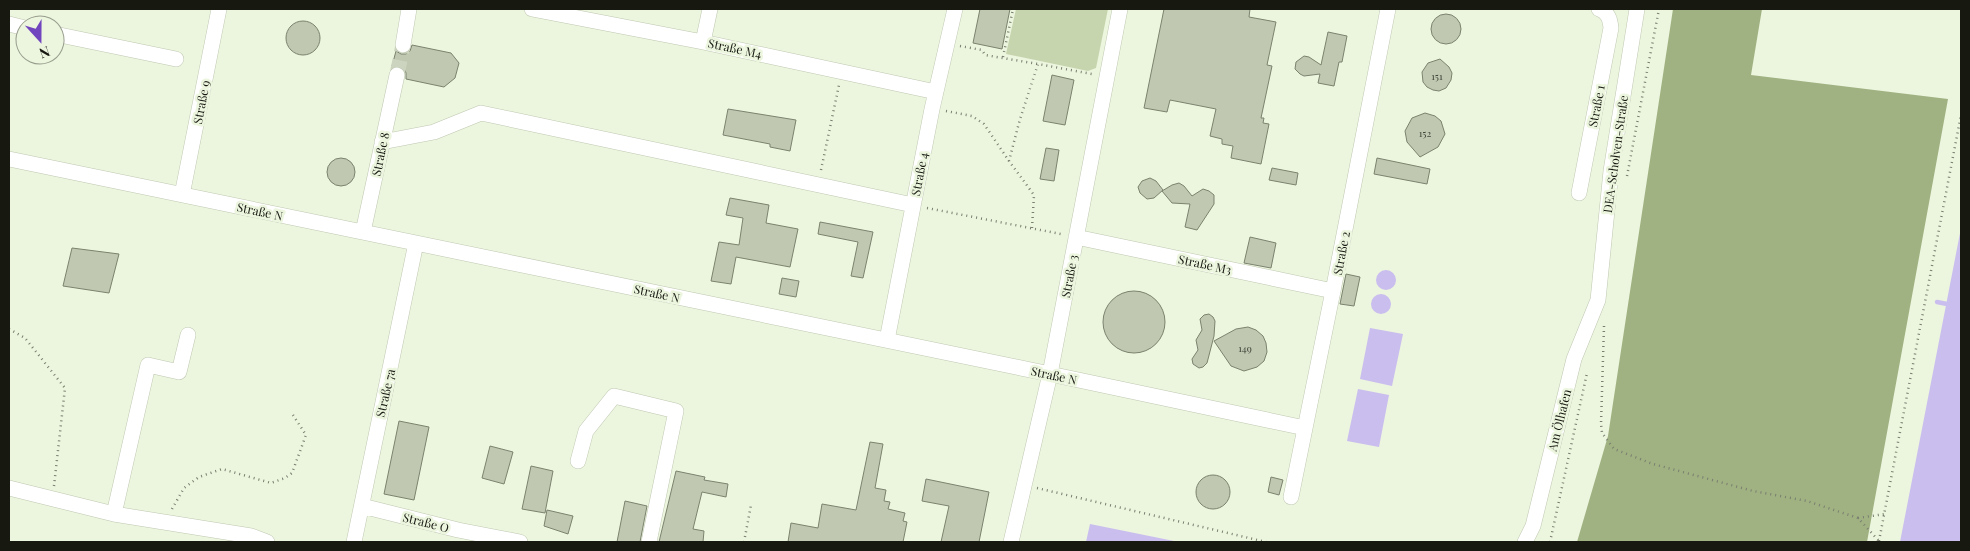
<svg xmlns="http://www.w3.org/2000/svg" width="1970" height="551" font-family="'Playfair Display',serif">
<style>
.green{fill:#c7d5af}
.forest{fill:#a1b282}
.water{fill:#cabeef}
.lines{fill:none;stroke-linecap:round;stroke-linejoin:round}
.stream{stroke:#cabeef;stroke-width:4.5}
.building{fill:#c0c8b2;stroke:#7b826e}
.minor-tunnel{stroke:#ccd4bf;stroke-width:15;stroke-dasharray:15 8;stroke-linecap:butt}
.minor-casing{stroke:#bfc8b2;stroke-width:16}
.path{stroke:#797e6f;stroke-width:2.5;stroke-dasharray:1 4;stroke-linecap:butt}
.minor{stroke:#fff;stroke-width:15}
.labels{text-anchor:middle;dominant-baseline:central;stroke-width:5;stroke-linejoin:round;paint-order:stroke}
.number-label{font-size:10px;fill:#414539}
.street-label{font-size:12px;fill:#171911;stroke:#ecf5de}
</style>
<rect width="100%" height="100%" fill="#ecf5de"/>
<path class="green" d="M1016 9H1108L1096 68 1088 71 1006 54Z"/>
<path class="forest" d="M1673 9H1762L1751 75 1948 99 1867 542H1577L1608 436Z"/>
<path class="water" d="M1961 228V542H1900Z
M1376 280a10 10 0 1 1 20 0a10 10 0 1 1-20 0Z
M1371 304a10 10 0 1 1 20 0a10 10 0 1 1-20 0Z
M1370 328 1403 334 1392 386 1360 379Z
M1358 389 1389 395 1379 447 1347 441Z
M1090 524 1179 542H1086Z"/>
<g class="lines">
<path class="stream" d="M1937 302 1947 304"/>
</g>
<path class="building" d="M980 9H1010L1002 49 973 43Z
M1164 9H1250L1249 17 1276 22 1267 65 1272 66 1261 118H1264L1263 123 1269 124 1261 164 1231 158 1233 146 1222 144V139L1210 136 1216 109 1170 100 1167 112 1144 108Z
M1431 29a15 15 0 1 1 30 0a15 15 0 1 1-30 0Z
M286 38a17 17 0 1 1 34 0a17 17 0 1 1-34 0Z
M1328 32 1347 36 1342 62H1339L1334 86 1318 83 1320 74 1304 76 1300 74 1295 69 1296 62 1304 56 1309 57 1321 65Z
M412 45 451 53 459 63 455 78 444 87 406 79V73L404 68 399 66H392L396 51 401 54H406L410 51Z
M1440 59 1449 67 1452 73 1451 80 1446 88 1439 91 1433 90 1427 87 1423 82 1422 72 1428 63Z
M1052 75 1074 80 1065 125 1043 121Z
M728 109 796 120 790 151 770 147V144L723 135Z
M1425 113 1435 116 1441 121 1445 134 1438 147 1420 157 1407 142 1405 131 1412 118Z
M1046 148 1059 150 1054 181 1040 179Z
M327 172a14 14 0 1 1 28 0a14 14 0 1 1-28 0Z
M1377 158 1430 169 1427 184 1374 174Z
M1272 168 1298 173 1296 185 1269 180Z
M1150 178 1156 181 1163 190 1154 198 1147 199 1140 193 1138 187 1142 181Z
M1179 183 1184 186 1192 196 1203 189 1209 191 1214 195V204L1197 230 1185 227 1190 204 1172 203 1162 191 1172 185Z
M730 198 769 205 766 223 798 229 790 267 736 257 731 284 711 281 719 242 739 245 743 218 726 215Z
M820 222 873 232 863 278 851 276 858 242 818 234Z
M1250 237 1276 243 1271 268 1244 263Z
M72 248 119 254 109 293 63 286Z
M1346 274 1360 277 1354 306 1340 304Z
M782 278 799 281 796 297 779 294Z
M1103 322a31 31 0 1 1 62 0a31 31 0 1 1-62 0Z
M1209 314 1213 317 1215 321 1214 336 1207 363 1203 367 1199 368 1193 364 1192 359 1198 350 1196 340 1202 330 1200 319 1204 315Z
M1248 327 1256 330 1263 336 1266 343 1267 352 1264 361 1257 367 1244 371 1231 366 1214 341 1236 329Z
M399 421 429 427 414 500 384 494Z
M870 442 883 444 875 488 886 490 884 501 890 502 888 509 905 513 903 521 907 522 903 542H788L791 523 818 528 822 504 856 510Z
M490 446 513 452 504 484 482 478Z
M531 466 553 471 545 513 522 509Z
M676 471 705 477 704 480 728 484 726 497 702 492 693 529 704 531 703 542H659Z
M1196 492a17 17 0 1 1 34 0a17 17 0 1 1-34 0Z
M1271 477 1283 480 1279 495 1268 492Z
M926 479 989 492 979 542H941L949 506 922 501Z
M625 501 647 506 640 542H617Z
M547 510 573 516 568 534 544 526Z"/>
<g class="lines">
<path class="minor-tunnel" d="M397 75 403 45"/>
<g class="minor-casing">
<path id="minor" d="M532 9 703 42 936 92
M9 24 25 28
M55 34 176 59
M703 42 710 9
M403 45 409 9
M382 142 434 132 481 113 913 205
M9 159 1050 374 1305 428
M1579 193 1611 28C1610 19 1608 12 1599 9
M182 195 219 9
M363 232 397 75
M1076 237 1333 291
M887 340 932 109 955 9
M578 461 586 431 614 396 676 411 649 542
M9 488 114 514 251 536 267 542
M1291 497 1333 291 1388 9
M362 506 458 530 520 542
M114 514 148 365 179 372 188 335
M354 542 416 243
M1011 542 1050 374 1120 9
M1525 542 1533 526 1574 359 1598 300 1611 171 1637 9"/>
</g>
<path class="path" d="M960 46 982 50 985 55 1038 64
M1003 57 1013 9
M946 111 972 116 984 124 1009 161
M821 170 839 85
M1627 176 1659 9
M927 208 1061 234
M1032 228 1034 195 1009 161 1020 119 1038 64 1092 74
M1604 326 1601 424 1602 433 1614 449 1653 464 1753 491 1807 501 1858 518 1879 541
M9 329 25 338 65 388 54 486
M1037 488 1266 542
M172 509 184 488 199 477 222 469 271 483 285 478 292 473 306 435 291 412
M1858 518 1885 514
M1879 541 1961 115
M744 542 751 505
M1550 542 1587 373"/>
<use href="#minor" class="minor"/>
</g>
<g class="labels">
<g class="number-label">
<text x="1437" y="76">151</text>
<text x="1425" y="133">152</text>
<text x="1245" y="348">149</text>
</g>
<g class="street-label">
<text transform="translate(735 48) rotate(12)">Straße M4</text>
<text transform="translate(201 102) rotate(-79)">Straße 9</text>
<text transform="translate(1596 106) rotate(-79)">Straße 1</text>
<text transform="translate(380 154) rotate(-78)">Straße 8</text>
<text transform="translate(1615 154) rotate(-82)">DEA-Scholven-Straße</text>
<text transform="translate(919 174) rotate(-79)">Straße 4</text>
<text transform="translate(260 211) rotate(12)">Straße N</text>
<text transform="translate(1341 253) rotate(-79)">Straße 2</text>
<text transform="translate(1205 264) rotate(12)">Straße M3</text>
<text transform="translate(1069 276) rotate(-79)">Straße 3</text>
<text transform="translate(657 293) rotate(12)">Straße N</text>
<text transform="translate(1054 375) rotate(12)">Straße N</text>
<text transform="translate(385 393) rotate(-77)">Straße 7a</text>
<text transform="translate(1559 420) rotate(-76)">Am Ölhafen</text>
<text transform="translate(426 522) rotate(14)">Straße O</text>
</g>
</g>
<rect width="1970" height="551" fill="none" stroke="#171911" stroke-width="20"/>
<g transform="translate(40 40) rotate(159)"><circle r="24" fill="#ecf5de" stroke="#979d8c"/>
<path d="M0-4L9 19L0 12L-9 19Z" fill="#7145be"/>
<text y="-8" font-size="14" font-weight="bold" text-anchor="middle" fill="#171911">N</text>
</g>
</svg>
